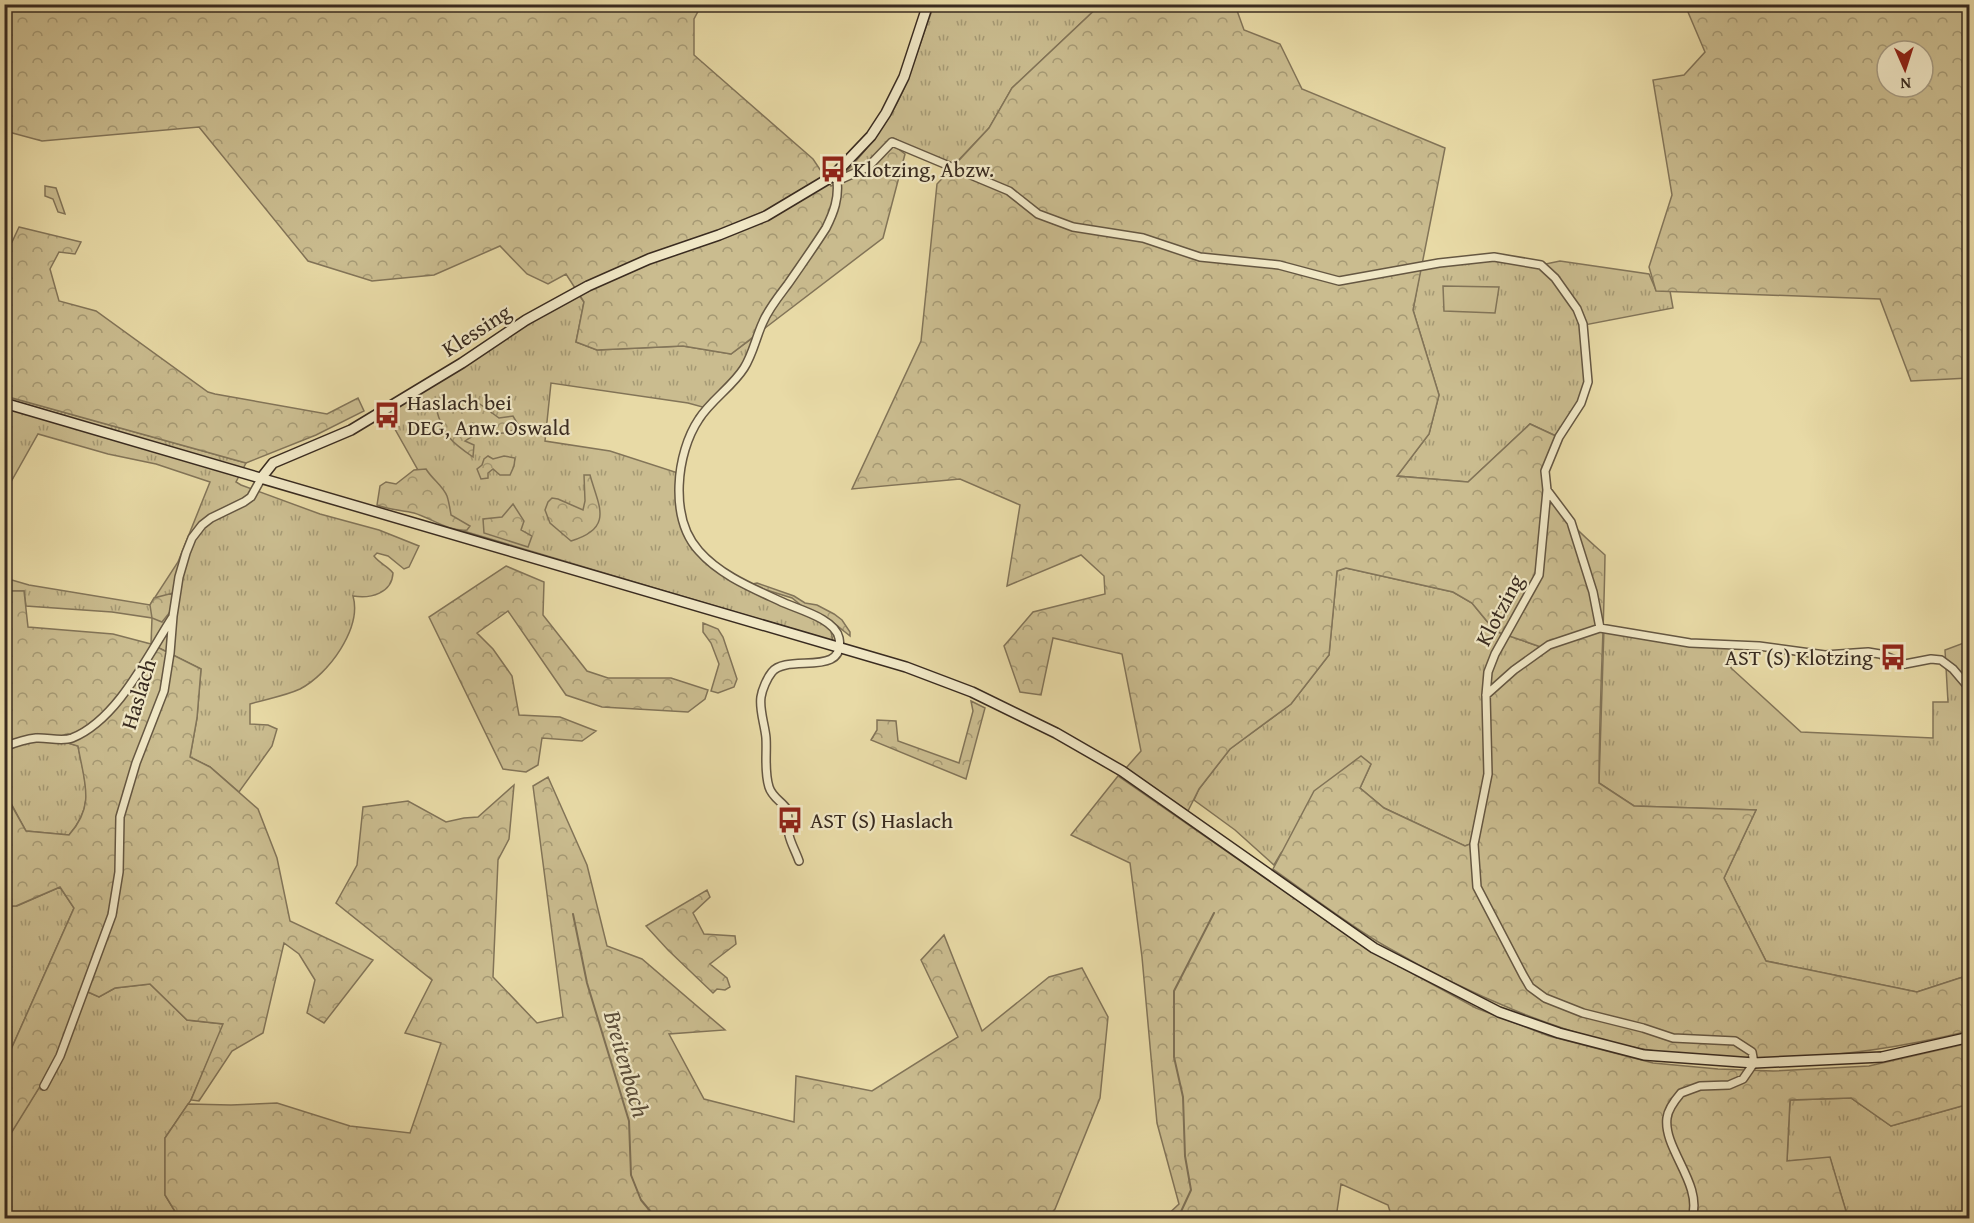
<svg xmlns="http://www.w3.org/2000/svg" width="1974" height="1223" font-family="'Gentium Book Plus',serif">
<style>
.grass{fill:url(#grass-tufts);stroke:#827458;stroke-width:1.5}
.forest{fill:url(#forest-crowns);stroke:#827458;stroke-width:1.5;fill-rule:evenodd}
.pitch{fill:#cabc8f;stroke:#827458;stroke-width:1.5}
.lines{fill:none;stroke-linecap:round;stroke-linejoin:round}
.stream{stroke:#7e7055;stroke-width:2}
.street-casing{stroke:#655742;stroke-width:10}
.secondary-casing{stroke:#392b20;stroke-width:12}
.street{stroke:#f0e7c5;stroke-width:7}
.secondary{stroke:#f0e7c5;stroke-width:9}
.labels{text-anchor:middle;dominant-baseline:central;stroke-width:4.5;stroke-linejoin:round;paint-order:stroke}
.poi-label{font-size:22px;fill:#392b20;stroke:#f0e7c5;text-anchor:start}
.street-label{font-size:22px;fill:#392b20;stroke:#f0e7c5}
.water-label{font-size:24px;font-style:italic;fill:#5c4e3a;stroke:#f0e7c5}
</style>
<defs>
<pattern id="grass-tufts" width="24" height="20" patternUnits="userSpaceOnUse" patternTransform="scale(1.5)"><rect width="24" height="20" fill="#cabc8f"/><path d="M3 7l-1-3M5 7V3M7 7l1-3M15 17l-1-3M17 17v-4M19 17l1-3" fill="none" stroke="#a59974"/></pattern>
<pattern id="forest-crowns" width="20" height="18" patternUnits="userSpaceOnUse" patternTransform="scale(1.5)"><rect width="20" height="18" fill="#cabc8f"/><path d="M2 6a3 3 0 1 1 6 0M12 15a3 3 0 1 1 6 0" fill="none" stroke="#a59974"/></pattern>
</defs>
<rect width="100%" height="100%" fill="#e8daa6"/>
<filter id="stains"><feTurbulence type="fractalNoise" baseFrequency=".00333" numOctaves="4"/><feColorMatrix values="0 0 0 0 .2 0 0 0 0 .09 0 0 0 0 .02 0 0 0 .5 -.17"/></filter>
<radialGradient id="worn" r=".72"><stop offset=".6" stop-color="#630" stop-opacity="0"/><stop offset="1" stop-color="#630" stop-opacity=".3"/></radialGradient>
<path class="grass" d="M934 5H1100L1012 88 989 128 952 167 893 138 867 163 846 176 845 173C868 149 888 123 902 93 914 65 923 34 934 5Z
M1494 257 1541 265 1560 261 1649 274 1656 290 1670 291 1673 308 1584 325 1588 382 1582 403 1558 437 1530 424 1468 482 1397 476 1429 434 1439 395 1413 310 1421 266Z
M577 292 584 302 576 342 597 350 683 346 731 354 754 337 741 373 706 408 688 403 551 383 545 441 610 451 678 473 684 525 707 560 742 583 829 622 833 641 450 527 387 415 557 303Z
M5 396 246 463 236 482 241 485 320 514 379 530 419 546 409 567 404 569 388 556 377 553 374 556C380 564 388 566 393 573 392 593 371 599 353 596 362 628 329 674 300 689 285 696 266 699 250 704V724L268 725 277 729 272 746 239 792 210 767 190 757 197 718 201 669 151 644 152 618 112 612 26 606 24 591H5V578L29 585 150 605 178 562 210 482 156 464 108 454 38 434 7 489 5 500Z
M1346 568 1453 592 1472 603 1495 631 1541 647 1487 774 1473 843 1465 846 1384 808 1360 788 1371 764 1281 853 1274 865 1235 830 1194 800 1199 789 1230 749 1291 704 1329 655 1337 571Z
M1604 628 1690 643 1731 645V668L1801 732 1933 738V702H1948L1945 650 1969 641V975L1917 992 1766 961 1724 878 1756 810 1634 806 1599 783Z
M48 737 78 746C85 782 96 804 69 835L26 831 5 792 4 749Z
M60 887 74 908 5 1063V906H17Z
M150 984 187 1020 224 1024 191 1100 165 1138V1195L179 1218H5L4 1143 57 1059 78 1005 88 992 99 997 115 988Z
M1851 1098 1891 1126 1969 1104V1218H1848L1830 1158 1787 1161 1790 1100Z"/>
<path class="forest" d="M702 4 694 19V55L813 159 831 186 868 169 893 145 905 154 883 238 731 354 683 346 597 350 576 342 584 302 566 274 548 284 527 274 500 246 434 275 372 281 308 261 199 127 42 141 5 131V150V5Z
M1100 5H1235L1244 30 1280 44 1302 89 1445 148 1413 310 1439 395 1429 434 1397 476 1468 482 1530 424 1558 437C1554 447 1545 462 1545 473 1544 504 1584 536 1605 555 1604 631 1599 707 1599 783L1634 806 1756 810 1724 878 1766 961 1917 992 1969 975V1031C1867 1056 1760 1067 1655 1051 1563 1037 1464 992 1385 946 1346 923 1310 895 1273 869L1314 791 1361 756 1371 764 1360 788 1384 808 1465 846 1473 843 1487 774 1483 696 1541 647 1495 631 1472 603 1453 592 1346 568 1337 571 1329 655 1291 704 1230 749 1199 789 1188 811 1126 768 1141 751 1122 654 1053 638 1041 695 1020 692 1004 646 1033 612 1105 594 1104 576 1081 555 1007 586 1020 505 960 479 852 489 921 341 937 184 989 128 1012 88Z
M1685 5H1969V378L1911 381 1880 299 1656 291 1649 267 1672 195 1653 80 1684 75 1705 52ZM1887 51H1923V87H1887Z
M45 186 56 188 65 214 58 212 53 199 45 196Z
M19 227 81 242 75 254 59 252 50 269 59 301 96 311 208 392 215 394 327 414 358 398 364 411 316 435 246 463 5 396V239L12 242Z
M473 399 499 418 513 416 519 426C502 441 484 426 465 441L474 445 473 457C451 442 443 435 436 408 448 404 461 405 473 399Z
M488 456 493 459 504 456 515 458 514 466 510 475H500L493 469 488 473V478L481 479 477 469 482 465 484 459Z
M426 469C432 479 443 486 447 496 449 502 450 509 451 515L470 526 467 530C449 532 431 518 414 513 402 510 390 510 377 505L380 486 386 482 396 484 414 470Z
M584 475H590C598 505 615 528 571 541L550 523 545 510 548 502 552 498 558 499 583 510 585 501Z
M513 504 524 521 521 530 532 536 528 547 484 533 483 519 502 517Z
M506 566 544 582 543 615 587 671 608 678H671L708 690 705 699 688 712 602 707 566 695 508 611 477 633 493 649 512 676 519 715 560 717 596 731 582 741 542 738 538 765 526 772 503 769 429 617Z
M757 583 794 596 805 603 817 605 834 614 842 620 850 632V636L830 620 802 606 792 598 760 588 752 584Z
M5 591H24L28 627 113 634 151 644 201 669 197 718 190 757 210 767 258 809 277 858 290 921 373 960 324 1023 307 1013 315 980 299 954 284 943 263 1033 232 1051 199 1101 191 1100 223 1024 187 1020 150 984 115 988 99 997 88 992 78 1005 57 1059 5 1143V1063L74 908 60 887 16 906H5L4 792 26 831 69 835C96 805 84 782 78 746L48 737 5 749Z
M173 593 170 612 162 622 152 618 150 605 154 598Z
M703 623 718 629 723 637 737 679 734 687 718 693 711 691 719 664 711 643 703 632Z
M971 701 985 708 966 779 871 740 877 730V720L896 721 898 741 959 763 973 711Z
M1118 776 1366 948 1476 1008 1549 1036 1653 1063 1718 1069 1773 1071 1869 1066 1969 1043V1104L1891 1126 1851 1098 1790 1100 1787 1161 1830 1157 1848 1218H1392L1388 1205 1341 1184 1336 1218H1164L1179 1204 1157 1123 1142 957 1130 863 1071 835Z
M548 777 587 865 607 946 642 959 725 1030 669 1034 704 1099 794 1122 796 1076 872 1091 958 1037 921 960 944 935 982 1031 1049 977 1082 968 1108 1017 1100 1098 1055 1209 1047 1218H179L165 1195V1138L188 1104 231 1105 277 1103 350 1126 410 1133 441 1043 405 1033 432 980 336 903 357 865 363 807 408 801 446 822 464 818 478 817 514 785 509 839 498 860 493 977 537 1023 563 1017 533 786Z
M707 890 710 897 693 913 704 934 735 936 736 944 710 964 727 978 730 987 725 990 717 989 713 993 668 950 646 926Z"/>
<path class="pitch" d="M1443 286 1499 287 1495 313 1444 311Z"/>
<g class="lines">
<path class="stream" d="M573 914 587 983 629 1121 631 1175 641 1200 656 1218
M1178 1218 1191 1190 1185 1156 1183 1097 1174 1057V991L1214 913"/>
<g class="street-casing">
<path id="street" d="M833 176 837 181 868 167 892 142 1009 191 1038 214 1073 227 1143 238 1200 257 1279 265 1339 281 1439 263 1494 257 1541 265 1555 278 1577 309 1583 324 1588 382 1581 403 1559 437 1545 471 1547 490
M1486 695 1514 670 1549 645 1600 628
M4 747C14 743 25 739 36 738 47 737 61 742 72 738 117 720 147 657 172 618
M799 861C796 852 791 844 789 835 788 828 789 815 786 808 781 801 772 797 769 787 764 771 767 754 766 738 765 725 759 710 761 697 762 690 767 678 772 672 787 653 846 678 839 638 835 618 796 609 780 601 752 588 720 575 699 551 669 518 676 453 699 419 711 400 732 387 744 368 753 354 756 337 763 322 769 308 779 296 788 284 801 265 814 247 826 228 834 212 839 198 837 181
M44 1086 60 1056 112 915 119 872 120 817 136 763 164 691 170 653 173 616 179 577 186 553 192 538 202 525 211 518 244 502 251 497 262 477
M1692 1218C1703 1184 1663 1149 1667 1118 1668 1109 1675 1100 1681 1093L1700 1086 1729 1085 1743 1079 1754 1063 1752 1052 1735 1041 1673 1038 1643 1028 1583 1013 1545 998 1530 987 1523 975 1477 887 1474 844 1488 774 1486 695 1488 672 1495 654 1539 575 1547 490 1571 522 1593 592 1600 628 1690 643 1759 646 1825 655 1868 652 1880 654 1905 664 1931 659 1941 660 1953 669 1970 689"/>
</g>
<g class="secondary-casing">
<path id="secondary" d="M4 403 906 667 972 692 1056 733 1122 771 1374 948 1499 1012 1559 1033 1644 1055 1754 1063 1882 1057 1970 1037
M262 477 273 463 351 430 462 363 526 320 588 286 649 259 719 235 766 216 833 176 871 136 886 113 904 77 928 4"/>
</g>
<use href="#street" class="street"/>
<use href="#secondary" class="secondary"/>
</g>
<defs>
<g id="bus-bare" transform="scale(2.07)"><path d="M-5-6H5V4H4V6H2V4H-2V6H-4V4H-5ZM-3.5-4V0h7V-4ZM-3.5 1.2v1.5H-2V1.2ZM2 1.2v1.5H3.5V1.2Z" fill="#8f2418" stroke="#f0e7c5" stroke-width="2.5" paint-order="stroke"/></g>
</defs>
<g fill-rule="evenodd">
<use href="#bus-bare" x="833" y="169"/>
<use href="#bus-bare" x="387" y="415"/>
<use href="#bus-bare" x="1893" y="657"/>
<use href="#bus-bare" x="790" y="820"/>
</g>
<g class="labels">
<g class="poi-label">
<text x="853" y="169">Klotzing, Abzw.</text>
<text x="407" y="402">Haslach bei<tspan x="407" dy="25">DEG, Anw. Oswald</tspan></text>
<text x="1873" y="657" text-anchor="end">AST (S) Klotzing</text>
<text x="810" y="820">AST (S) Haslach</text>
</g>
<g class="street-label">
<text transform="translate(476 330) rotate(-33)">Klessing</text>
<text transform="translate(1499 610) rotate(-62)">Klotzing</text>
<text transform="translate(138 694) rotate(-73)">Haslach</text>
</g>
<g class="water-label">
<text transform="translate(627 1064) rotate(74)">Breitenbach</text>
</g>
</g>
<rect width="1974" height="1223" fill="none" stroke="#e8daa6" stroke-width="24"/>
<rect x="6" y="6" width="1962" height="1211" fill="none" stroke="#392b20" stroke-width="3"/>
<rect x="12" y="12" width="1950" height="1199" fill="none" stroke="#392b20" stroke-width="1.5"/>
<g transform="translate(1905 69) rotate(177)"><circle r="28" fill="#f0e7c5" stroke="#a79c83" stroke-width="1.5"/>
<path d="M0-4.5L10 22L0 15L-10 22Z" fill="#8f2418"/>
<text y="-9" font-size="16" font-weight="bold" text-anchor="middle" fill="#392b20">N</text>
</g>
<rect width="100%" height="100%" filter="url(#stains)"/>
<rect width="100%" height="100%" fill="url(#worn)"/>
</svg>
